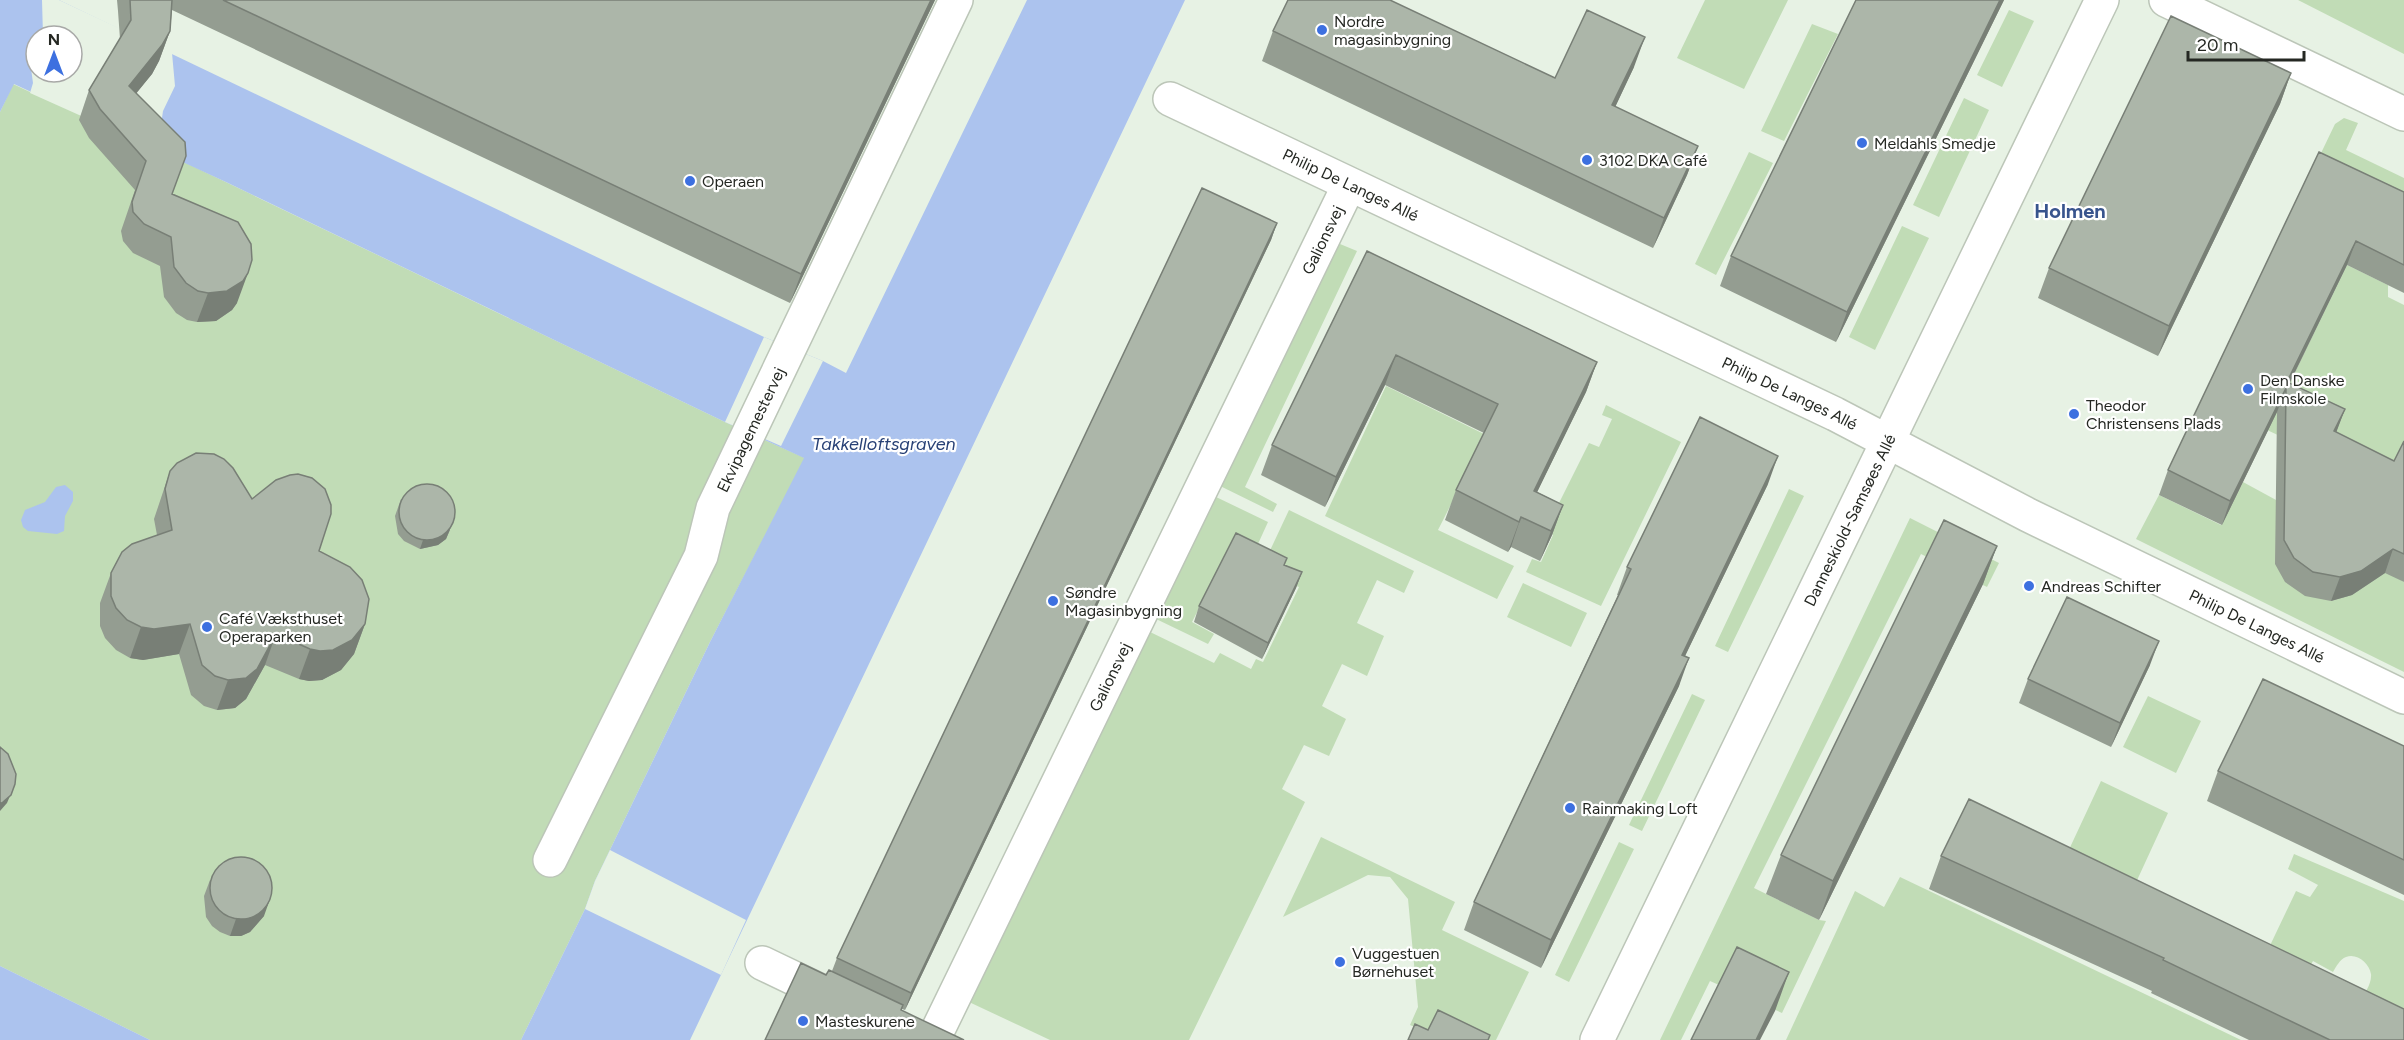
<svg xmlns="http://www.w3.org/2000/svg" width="2404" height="1040" font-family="Figtree,sans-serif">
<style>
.green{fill:#c1dcb6}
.water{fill:#acc3ee;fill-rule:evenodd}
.pier{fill:#e7f2e4}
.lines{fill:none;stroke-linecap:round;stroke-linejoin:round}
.minor-casing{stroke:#bcc6b8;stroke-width:36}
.minor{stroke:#fff;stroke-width:33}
.wall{fill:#949d91}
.shaded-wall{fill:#787f76}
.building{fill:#acb6a9;stroke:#787f76;stroke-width:1.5}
.poi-dot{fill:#3d70e0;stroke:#fff;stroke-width:2}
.labels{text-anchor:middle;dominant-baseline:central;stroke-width:4.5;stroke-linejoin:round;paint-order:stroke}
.poi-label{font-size:16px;fill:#252823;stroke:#fff;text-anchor:start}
.street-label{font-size:16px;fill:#252823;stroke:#fff}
.water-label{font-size:18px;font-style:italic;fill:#284176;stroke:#fff}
.quarter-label{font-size:20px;font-weight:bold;fill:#38548d;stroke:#fff}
</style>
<rect width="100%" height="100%" fill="#e7f2e4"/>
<path class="green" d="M1705 0H1788L1744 89 1677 58Z
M2298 0H2404V54Z
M2009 10 2034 21 2002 87 1977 75Z
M1812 24 1838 34 1784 141 1761 131Z
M36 72 184 162 725 422 805 458 710 642 595 881 585 909 521 1040H150L0 966V112L13 84 30 92Z
M1964 98 1989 110 1939 217 1913 205Z
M2344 118 2358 123 2346 150 2404 178V220L2310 176 2335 124Z
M1749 152 1773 163 1716 275 1695 264Z
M1902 226 1929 238 1875 350 1849 337Z
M1332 244H1340L1357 251 1245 487 1277 504 1273 512 1214 483Z
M2347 265 2388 285V297L2404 305V447L2386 485 2267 430Z
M1386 386 1486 435 1438 530 1514 566 1497 599 1325 516Z
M1606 405 1681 442 1601 606 1526 572 1532 559 1541 562 1553 535 1545 531 1589 443 1599 447 1612 419 1602 415Z
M2243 482 2289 507 2331 601C2353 595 2367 587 2382 570L2404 582V672L2136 539 2159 495 2221 525Z
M1789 489 1804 496 1728 652 1715 646Z
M1214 496 1268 522 1252 557 1230 547 1192 622 1214 634 1208 644 1154 618Z
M1289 510 1414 571 1404 593 1377 580 1357 623 1384 636 1367 676 1342 664 1322 706 1346 719 1329 756 1304 745 1282 789 1305 802 1189 1040H1050L969 1002 1148 631 1214 663 1220 653 1251 669 1256 659 1263 662 1299 587 1292 584 1266 559Z
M1910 518 1999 563 1987 587 1921 554 1754 888 1819 920 1826 921 1782 1013 1710 981 1681 1040H1660Z
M1523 583 1587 613 1571 647 1507 617Z
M1692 694 1705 700 1642 831 1629 825Z
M2148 696 2201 721 2176 773 2123 747Z
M2101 781 2168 813 2133 889 2066 856Z
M1321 837 1455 902 1442 930 1529 972 1496 1040H1443L1410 1025 1418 1007 1408 899 1390 877 1368 875 1283 917Z
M1619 842 1634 849 1569 982 1555 975Z
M2294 854 2404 901V1023L2360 1002C2364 994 2372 984 2371 974 2369 963 2357 953 2346 957 2340 959 2336 967 2333 972L2313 961 2305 975 2265 956 2296 891 2310 897 2318 885 2288 869Z
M1900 877 2241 1040H1786L1855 891 1884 907Z"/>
<path class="water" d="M0 0H59L764 337 823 361 846 373 1027 0H1185L690 1040H521L585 909 595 881 710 642 804 458 725 422 228 183 14 84 0 112ZM36 36H72V72H36Z
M65 485 73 492V501L65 516 64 531 57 534 28 531 23 527 21 520 25 510 45 502 56 487Z
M0 966 150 1040H0Z"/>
<path class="pier" d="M42 0H59L172 53 175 86 163 111 161 125 184 162 30 93 33 83 30 61 31 55 36 48V72H72V36H43Z
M764 337 823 361 781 446 725 422Z
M610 850 746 920 721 975 585 909 595 881Z"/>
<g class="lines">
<g class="minor-casing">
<g id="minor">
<path d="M2166 0 2404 114"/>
<path id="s1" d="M1170 99 1835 414 2028 515 2404 697"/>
<path id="s2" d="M550 860 701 556 713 508 956 0"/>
<path d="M762 963 835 998"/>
<path id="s3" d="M933 1040 1349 185"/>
<path id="s4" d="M1597 1040 2102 0"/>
</g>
</g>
<use href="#minor" class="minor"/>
</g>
<path class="wall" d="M117 0H935L790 303 172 10 170 31 159 61 152 74 136 93 172 194 237 303 232 310 216 321 197 322 187 320 176 313 164 297 160 266 133 253 123 241 121 231 135 190 89 138 79 120 89 90 120 39 118 11Z
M1856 0H2004L1836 342 1720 286 1731 256Z
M1273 31 1555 78 1634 67 1615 107 1698 146 1687 175 1653 248 1262 61Z
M2291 73 2280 104 2158 356 2038 298 2049 268Z
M2319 152 2404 192V293L2347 265 2290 383 2345 409 2336 432 2394 461 2404 441V582L2385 573 2352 595 2331 601 2305 596 2285 582 2275 564 2277 412 2222 525 2159 495 2168 470Z
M1277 223 1271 240 905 1010 902 1009 901 1010 826 975 832 971 837 958Z
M1367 251 1597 362 1586 392 1537 492 1563 505 1552 535 1540 561 1511 547 1508 552 1445 520 1456 490 1484 433 1385 385 1325 507 1261 475 1272 445Z
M170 471 252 499 319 551 365 624 354 654 341 670 322 680 309 681 299 679 265 665 246 699 235 708 217 710 204 706 191 695 179 654 143 660 130 658 116 650 105 638 100 626V603L111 573 157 535 154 519Z
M1768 484 1685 656 1679 686 1541 968 1464 930 1474 902 1618 595H1617L1627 567Z
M401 499 450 530 446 539 438 545 420 549 404 541 398 534 395 516Z
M1997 546 1983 584 1819 920 1766 894 1781 855Z
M1285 565 1302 572 1296 588 1262 659 1194 622 1199 606Z
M2150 665 2111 747 2019 703 2028 679Z
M2404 746V895L2207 801 2218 771Z
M1941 856 2404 1040H2249L2151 993 2152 991 1929 889Z
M210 880 264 916 250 932 241 936H230L220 932 212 926 206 917 204 896Z"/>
<path class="shaded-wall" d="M931 0H935L790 303 801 274Z
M2000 0H2004L1836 342 1847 312Z
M170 31 159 61 152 74 118 116 129 86Z
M1645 37 1634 67 1602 135 1612 105Z
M2291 73 2280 104 2158 356 2169 326Z
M1698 146 1687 175 1653 248 1664 218Z
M1277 223 1271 240 905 1010 911 993Z
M2356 241 2347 265 2286 390V388L2277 412 2222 525 2230 501Z
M248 273 237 303 232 310 216 321 197 322 208 293Z
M1396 355 1385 385 1325 507 1336 477Z
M1597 362 1586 392 1523 521 1534 491Z
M2345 409 2336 433 2334 431Z
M1778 456 1768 484 1672 683 1682 655Z
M1563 505 1552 535 1540 561 1551 531Z
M1521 517 1511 547 1508 552 1519 522Z
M453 522 446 539 438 545 420 549 423 540Z
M1997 546 1983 584 1819 920 1833 881Z
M2393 549 2385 573 2352 595 2331 601 2340 577Z
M1302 572 1296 588 1262 659 1268 643Z
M190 624 179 654 143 660 130 658 141 627Z
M365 624 354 654 341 670 322 680 309 681 299 679 310 649Z
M276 634 265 665 246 699 235 708 217 710 228 680Z
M2159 641 2150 665 2111 747 2120 723Z
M1689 658 1679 686 1541 968 1551 940Z
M15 784 7 803 0 811V804Z
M270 899 264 916 250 932 241 936H230L236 919Z
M1789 972 1775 1011 1760 1040H1756Z"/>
<path class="building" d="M130 0H172L170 31 162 45 129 86 185 142 186 156 172 194 238 222 251 244 252 260 248 273 243 281 227 291 208 293 198 291 186 283 174 267 171 237 144 224 133 212 132 202 146 161 100 109 89 90 131 20Z
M223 0H931L801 274Z
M1288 0H1390L1555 78 1587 10 1645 37 1612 105 1698 146 1664 218 1273 31Z
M1856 0H2000L1847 312 1731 256Z
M2171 16 2291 73 2169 326 2049 268Z
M2319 152 2404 192V265L2356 241 2287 382 2345 409 2334 431 2394 461 2404 441V554L2393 549 2361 571 2340 577 2313 572 2294 558 2284 540 2286 388 2230 501 2168 470Z
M1202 188 1277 223 911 993 837 958Z
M1367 251 1597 362 1534 491 1563 505 1551 531 1521 517 1519 522 1456 490 1498 404 1396 355 1336 477 1272 445Z
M1700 417 1778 456 1682 655 1689 658 1551 940 1474 902 1631 569 1627 567Z
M196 453 214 454 224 459 233 468 252 499 276 480 290 475 298 474 312 478 325 489 331 505V514L319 551 350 567 362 580 369 599 365 624 352 640 333 650 320 651 310 649 276 634 257 669 246 678 228 680 215 676 202 665 190 624 154 629 141 627 127 620 116 608 111 596V573L122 552 132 544 172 530 165 489 170 471 177 463Z
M399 512a28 28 0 1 1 56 0a28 28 0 1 1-56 0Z
M1944 520 1997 546 1833 881 1781 855Z
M1236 533 1287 558 1284 565 1302 572 1268 643 1199 606Z
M2067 597 2159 641 2120 723 2028 679Z
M2263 679 2404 746V860L2218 771Z
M0 747 8 754 16 774 15 784 11 795 3 802 0 804Z
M1969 799 2404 1009V1040H2330L2163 960 2164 958 1941 856Z
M210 888a31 31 0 1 1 62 0a31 31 0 1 1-62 0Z
M1737 947 1789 972 1756 1040H1691Z
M801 963 826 975 829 970 903 1005 901 1010 964 1040H765Z
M1438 1010 1490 1035 1488 1040H1408L1415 1024 1428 1030Z"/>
<g class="poi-dot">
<circle cx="1322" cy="30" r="6"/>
<circle cx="1862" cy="143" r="6"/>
<circle cx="1587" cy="160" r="6"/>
<circle cx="690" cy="181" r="6"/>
<circle cx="2248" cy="389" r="6"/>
<circle cx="2074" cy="414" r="6"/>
<circle cx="2029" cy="586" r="6"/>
<circle cx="1053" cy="601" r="6"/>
<circle cx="207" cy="627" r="6"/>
<circle cx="1570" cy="808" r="6"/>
<circle cx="1340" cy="962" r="6"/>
<circle cx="803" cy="1021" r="6"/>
</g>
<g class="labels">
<g class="poi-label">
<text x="1334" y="21">Nordre<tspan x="1334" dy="18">magasinbygning</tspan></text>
<text x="1874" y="143">Meldahls Smedje</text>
<text x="1599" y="160">3102 DKA Café</text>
<text x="702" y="181">Operaen</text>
<text x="2260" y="380">Den Danske<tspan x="2260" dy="18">Filmskole</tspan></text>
<text x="2086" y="405">Theodor<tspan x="2086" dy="18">Christensens Plads</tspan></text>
<text x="2041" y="586">Andreas Schifter</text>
<text x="1065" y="592">Søndre<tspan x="1065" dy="18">Magasinbygning</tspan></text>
<text x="219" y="618">Café Væksthuset<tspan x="219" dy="18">Operaparken</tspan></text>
<text x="1582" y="808">Rainmaking Loft</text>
<text x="1352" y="953">Vuggestuen<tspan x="1352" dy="18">Børnehuset</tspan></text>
<text x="815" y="1021">Masteskurene</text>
</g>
<g class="street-label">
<text stroke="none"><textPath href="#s1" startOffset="200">Philip De Langes Allé</textPath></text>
<text stroke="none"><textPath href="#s3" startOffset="890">Galionsvej</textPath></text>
<text stroke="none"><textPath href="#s1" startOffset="686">Philip De Langes Allé</textPath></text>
<text stroke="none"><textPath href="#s2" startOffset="476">Ekvipagemestervej</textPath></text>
<text stroke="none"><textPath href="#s4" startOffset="578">Danneskiold-Samsøes Allé</textPath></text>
<text stroke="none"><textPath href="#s1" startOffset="1208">Philip De Langes Allé</textPath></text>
<text stroke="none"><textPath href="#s3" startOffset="404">Galionsvej</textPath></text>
</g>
<g class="water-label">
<text x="884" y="444">Takkelloftsgraven</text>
</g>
<g class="quarter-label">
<text x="2070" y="211">Holmen</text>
</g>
</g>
<g transform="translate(54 54)"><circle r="28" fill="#ffffff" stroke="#a8a9a7" stroke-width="1.5"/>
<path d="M0-4.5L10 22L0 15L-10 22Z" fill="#3d70e0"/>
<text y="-9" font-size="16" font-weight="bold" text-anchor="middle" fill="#252823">N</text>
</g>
<path d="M2188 51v9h116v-9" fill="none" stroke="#252823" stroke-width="3"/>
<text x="2197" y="51" font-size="18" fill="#252823" stroke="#ffffff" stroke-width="4.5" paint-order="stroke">20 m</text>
</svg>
